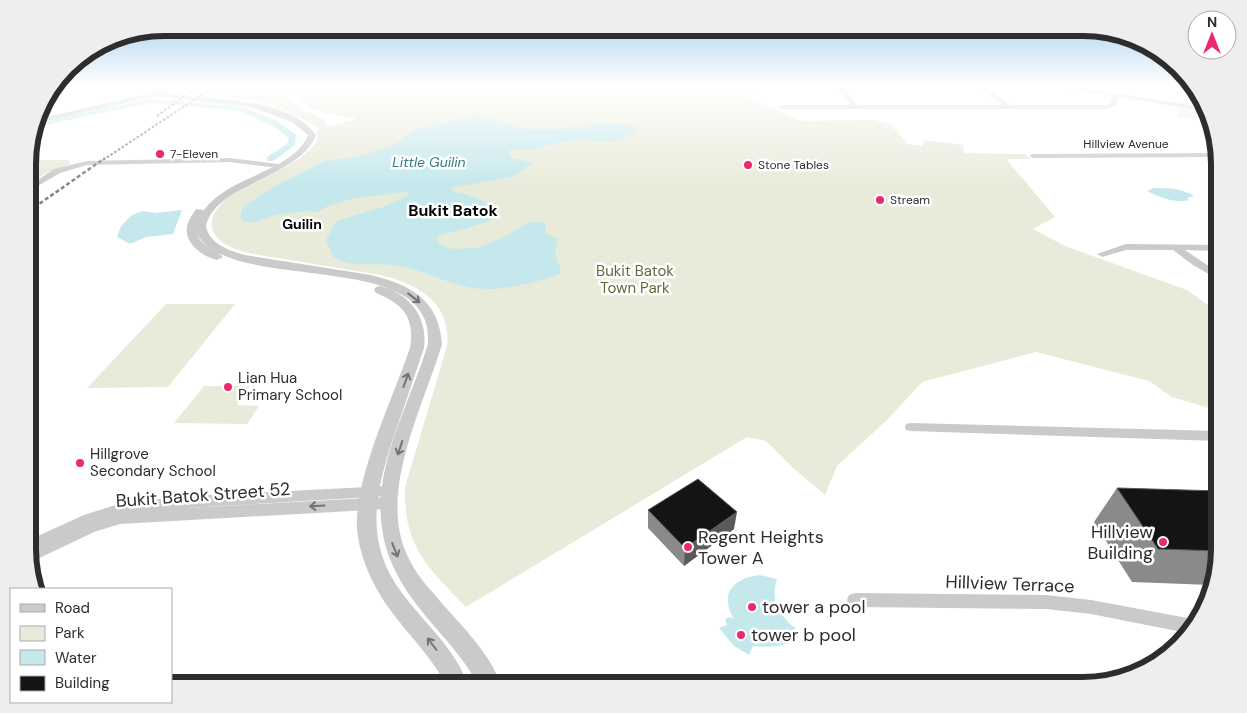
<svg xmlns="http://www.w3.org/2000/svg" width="1247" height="713" font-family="'DM Sans',sans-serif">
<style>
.green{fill:#e8ebda}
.water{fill:#c5e8ec}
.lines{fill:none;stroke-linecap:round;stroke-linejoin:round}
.canal{fill:#c5e8ec;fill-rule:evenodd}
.minor{fill:#cacaca;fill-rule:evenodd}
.tertiary{fill:#cacaca;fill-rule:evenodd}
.rail-far1{stroke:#828282;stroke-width:2;stroke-dasharray:2.5 2;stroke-linecap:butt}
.rail{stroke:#828282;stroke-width:2.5;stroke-dasharray:4 2.5;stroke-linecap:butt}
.wall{fill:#8a8a8a}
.shaded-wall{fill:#5a5a5a}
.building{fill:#141414;stroke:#5a5a5a}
.oneway{stroke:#747474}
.poi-dot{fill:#e92a70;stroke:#fff;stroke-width:2}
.labels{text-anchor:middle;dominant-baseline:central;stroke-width:5;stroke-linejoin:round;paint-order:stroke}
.far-street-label{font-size:12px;fill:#2d2d2d;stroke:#fff}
.far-poi-label{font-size:12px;fill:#2d2d2d;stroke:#fff;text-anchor:start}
.far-water-label{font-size:14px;font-style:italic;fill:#357d84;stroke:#fff}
.far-neighbourhood-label{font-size:14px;font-weight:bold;fill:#000;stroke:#fff}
.park-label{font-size:15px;fill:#5e6a39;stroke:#fff}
.poi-label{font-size:15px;fill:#2d2d2d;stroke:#fff;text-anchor:start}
.far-district-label{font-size:16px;font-weight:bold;fill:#000;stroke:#fff}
.near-street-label{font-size:18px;fill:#2d2d2d;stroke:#fff}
.near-poi-label{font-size:18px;fill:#2d2d2d;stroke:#fff;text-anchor:start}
.rim{fill:none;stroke:#2d2d2d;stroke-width:6}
</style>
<rect width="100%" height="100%" fill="#fff"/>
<path class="green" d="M238 86H283C287 92 291 102 297 107 307 116 323 112 327 126L320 128 269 103 223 96Z
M301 86H759L748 91 746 95 747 98 803 121 874 120 891 125 908 144 922 146 924 140 964 145 963 152 967 153 1025 154 1031 159H1006L1055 217 1033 229 1065 246 1187 290 1219 313V411L1172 397 1149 381 1036 352 922 382 888 419 837 466 825 495 792 467 766 441 747 437 466 607C428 568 403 546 405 487L447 346C452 303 418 284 380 275 350 270 320 265 290 260 274 257 257 256 241 251 201 238 204 211 238 191 260 178 304 163 317 141V129L357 119C337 114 305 114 295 92Z
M1177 107 1204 111 1207 118H1178Z
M29 160H68L71 164 46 173 29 184Z
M166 304H235L168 387 87 388Z
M204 386H250L237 405 259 406 247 424 174 423Z"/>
<path class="water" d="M471 117C492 116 510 128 531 130 546 130 562 129 577 127 599 125 617 120 638 128L637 131 613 142 578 140 552 144 532 150H510L509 154 512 158 534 163 512 177 451 188 454 192C469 194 488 200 496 214L488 222 438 236 437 240 441 245 453 249 477 248 500 239 530 222 546 223 545 233 558 239 555 253 561 270 559 274C540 282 500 291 480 289 450 286 423 269 394 265 375 263 349 268 333 257L326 240 336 221 383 207 408 196 409 194 407 192 351 199 326 207 318 212 305 211 276 215 255 222H244L240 217 242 209 252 201 275 186 325 161 356 157 396 144 415 130Z
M1154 188C1169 188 1181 188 1194 196L1187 198 1189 200C1177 204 1158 197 1147 191Z
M182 210 173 234 146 237 130 244 117 237 121 226 132 215 143 211 156 213Z
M760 575 777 579C770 602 779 615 796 629L785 635 795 633 799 637C783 647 771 648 753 646L749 655 734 646 719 628 727 625 725 619 730 617 734 619C719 594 733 578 760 575Z"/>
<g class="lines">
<path class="canal" d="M150 99 244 107 279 122 296 135 295 145 273 161H267V157L287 144 289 138 273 126 240 111 150 103 35 127 36 122Z"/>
<path class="minor" d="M837 86H843L857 105H1003L978 86H985L1010 105H1107L1111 103 1112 96 1054 86H1069L1203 107 1204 111 1118 97 1116 105 1108 109H782L779 107 782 105H851Z
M1177 86 1195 87 1197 91Z
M1218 153 1219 157 1033 158 1029 156 1033 154Z
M229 158 278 164 282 166 278 168 229 162 87 165 60 173 29 191V186L54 169 87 161Z
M1126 244 1219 245V251L1185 250 1219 273V280L1193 265 1173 250H1126L1102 257 1097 254Z
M911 423 1219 431V441L911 431 906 430 905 427 906 424Z
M388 486 393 487 395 491 393 495 388 496 188 508 387 497 392 499 394 503 392 507 387 509 120 524 94 532 29 563V540L84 515 125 502 209 495Z
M855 593 1046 595 1091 600 1198 620 1187 633 1091 614 1046 609 855 607 849 605 847 600 849 595Z"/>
<path class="tertiary" d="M169 86H179L164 93C207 101 288 95 316 135 300 178 215 183 206 226 209 244 230 251 245 255L371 275C411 285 439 300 442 344 424 405 380 487 405 550 411 566 422 581 434 594 457 622 489 650 501 685H478C459 648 425 621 403 585 351 501 402 427 428 344 428 335 428 326 424 318 398 255 227 289 197 234 202 247 214 248 223 257L217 260C203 257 184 243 187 227 188 220 193 214 196 209L204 210C228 176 293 172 308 135L292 122 251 107 156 96 36 123 37 119 148 94 149 92H155Z
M380 286C410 294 428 317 424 348 415 375 406 401 397 427 377 486 361 539 402 593 424 623 456 649 468 685H446C429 651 398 626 379 593 368 574 359 552 357 529 354 478 393 398 410 348 415 317 403 304 376 293L374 290 376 287Z"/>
<path class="rail-far1" d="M157 116 198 86
M103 160 215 86"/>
<path class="rail" d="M29 211 105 158"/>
</g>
<path class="wall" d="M1117 488 1219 491V557L1211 585 1132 582 1094 522Z
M648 510 734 529 684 566 648 528Z"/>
<path class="shaded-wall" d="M737 512 734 529 684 566 685 548Z"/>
<path class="building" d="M698 479 737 512 685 548 648 510Z
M1117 488 1219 491V551L1158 549Z"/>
<defs><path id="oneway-shaft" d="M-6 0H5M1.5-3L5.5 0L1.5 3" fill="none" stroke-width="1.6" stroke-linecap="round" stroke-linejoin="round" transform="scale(1.25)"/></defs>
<g class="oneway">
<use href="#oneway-shaft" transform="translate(414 298) rotate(38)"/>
<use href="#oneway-shaft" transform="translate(406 380) rotate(-70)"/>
<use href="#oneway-shaft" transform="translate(400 448) rotate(108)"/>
<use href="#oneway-shaft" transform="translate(317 506) rotate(177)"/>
<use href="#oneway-shaft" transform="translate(395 550) rotate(68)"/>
<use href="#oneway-shaft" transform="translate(432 644) rotate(-127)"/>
</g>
<linearGradient id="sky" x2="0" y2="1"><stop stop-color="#9ac9ea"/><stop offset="0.46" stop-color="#fff"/><stop offset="1" stop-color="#fff" stop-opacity="0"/></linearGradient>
<rect width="1247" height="186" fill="url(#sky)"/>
<g class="poi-dot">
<circle cx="160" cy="154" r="5"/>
<circle cx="748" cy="165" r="5"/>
<circle cx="880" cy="200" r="5"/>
<circle cx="228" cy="387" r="5"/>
<circle cx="80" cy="463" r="5"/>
<circle cx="1163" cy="542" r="5"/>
<circle cx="688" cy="547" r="5"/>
<circle cx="752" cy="607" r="5"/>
<circle cx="741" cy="635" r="5"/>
</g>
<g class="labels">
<g class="far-street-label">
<text x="1126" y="144">Hillview Avenue</text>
</g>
<g class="far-poi-label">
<text x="170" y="154">7-Eleven</text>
<text x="758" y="165">Stone Tables</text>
<text x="890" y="200">Stream</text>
</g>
<g class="far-water-label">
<text x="429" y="162">Little Guilin</text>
</g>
<g class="far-neighbourhood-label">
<text x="302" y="224">Guilin</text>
</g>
<g class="park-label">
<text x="635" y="271">Bukit Batok<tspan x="635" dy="17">Town Park</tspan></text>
</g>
<g class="poi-label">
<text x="238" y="378">Lian Hua<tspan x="238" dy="17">Primary School</tspan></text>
<text x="90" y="454">Hillgrove<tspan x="90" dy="17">Secondary School</tspan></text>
</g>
<g class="far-district-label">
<text x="453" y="210">Bukit Batok</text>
</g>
<g class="near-street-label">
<text transform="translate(203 495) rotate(-4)">Bukit Batok Street 52</text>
<text transform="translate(1010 584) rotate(2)">Hillview Terrace</text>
</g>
<g class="near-poi-label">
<text x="1153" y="532" text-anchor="end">Hillview<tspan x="1153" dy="21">Building</tspan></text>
<text x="698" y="537">Regent Heights<tspan x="698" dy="21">Tower A</tspan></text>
<text x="762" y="607">tower a pool</text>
<text x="751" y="635">tower b pool</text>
</g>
</g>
<path d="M0 0H1247V713H0ZM164 36H1083A128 128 0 0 1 1211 164V549A128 128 0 0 1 1083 677H164A128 128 0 0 1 36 549V164A128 128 0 0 1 164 36Z" fill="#eee" fill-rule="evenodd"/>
<path class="rim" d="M164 36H1083A128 128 0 0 1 1211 164V549A128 128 0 0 1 1083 677H164A128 128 0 0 1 36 549V164A128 128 0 0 1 164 36Z"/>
<rect x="10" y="588" width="162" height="115" fill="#ffffff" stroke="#ababab"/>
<rect x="20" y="604" width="25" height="8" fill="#cacaca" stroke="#ababab"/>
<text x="55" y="613" font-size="15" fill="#2d2d2d">Road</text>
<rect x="20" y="626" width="25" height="15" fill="#e8ebda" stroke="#ababab"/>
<text x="55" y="638" font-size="15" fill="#2d2d2d">Park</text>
<rect x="20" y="650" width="25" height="15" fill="#c5e8ec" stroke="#ababab"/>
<text x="55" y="663" font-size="15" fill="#2d2d2d">Water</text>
<rect x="20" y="676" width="25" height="15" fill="#141414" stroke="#ababab"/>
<text x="55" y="688" font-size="15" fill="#2d2d2d">Building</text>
<g transform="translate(1212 35)"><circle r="24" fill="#ffffff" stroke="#ababab"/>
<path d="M0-4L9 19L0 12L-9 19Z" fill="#e92a70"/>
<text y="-8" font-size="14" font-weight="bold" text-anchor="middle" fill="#2d2d2d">N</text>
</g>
</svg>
